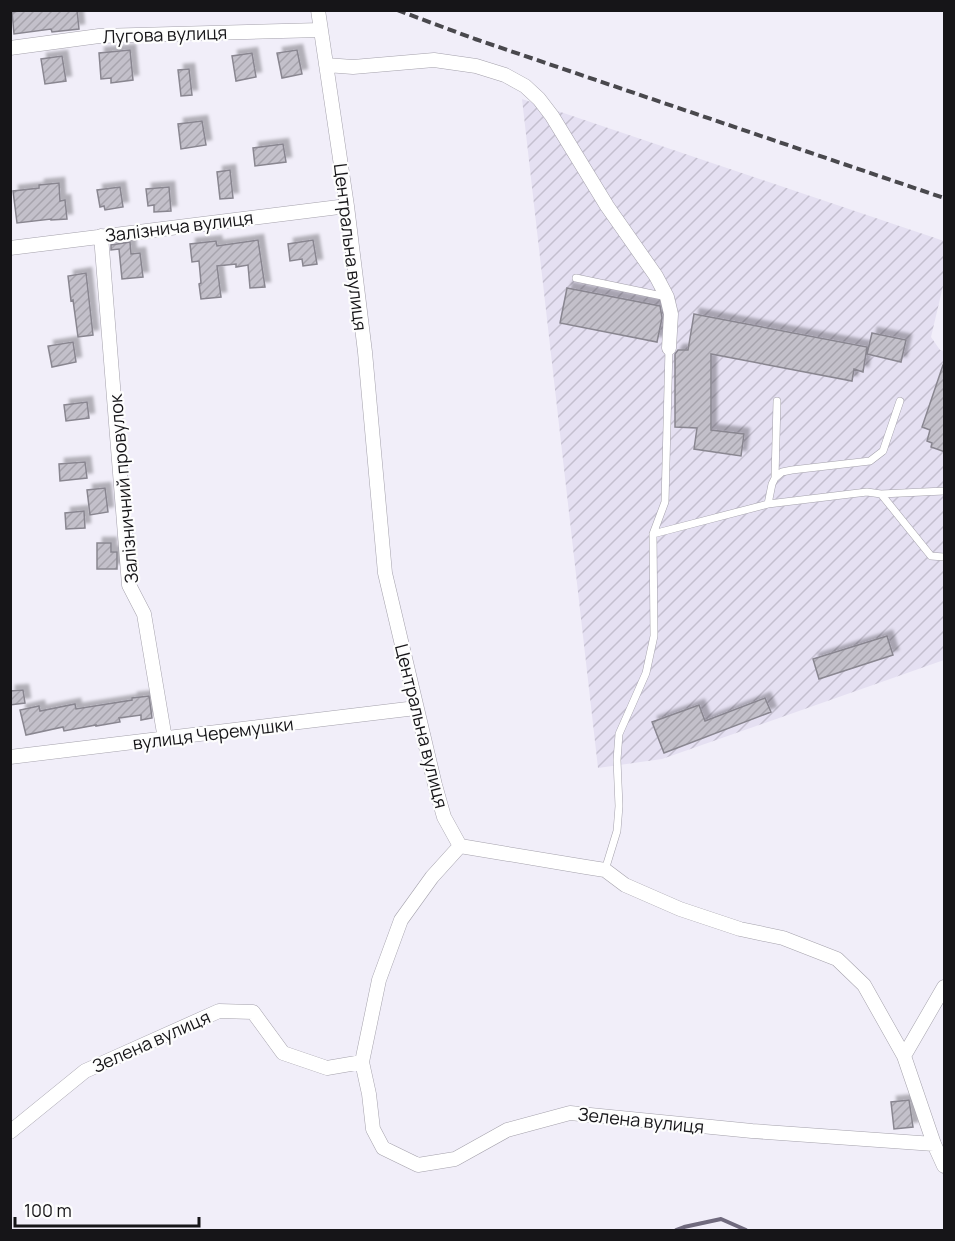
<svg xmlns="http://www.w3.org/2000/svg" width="955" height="1241" font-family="Manrope,sans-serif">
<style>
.industrial{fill:url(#industrial-furrows)}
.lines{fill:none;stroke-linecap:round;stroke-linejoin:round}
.stream{stroke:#706a7e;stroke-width:4}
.building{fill:url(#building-hatch);stroke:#898690;stroke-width:1.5;filter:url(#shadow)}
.lane-casing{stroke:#a4a1ab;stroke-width:8}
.street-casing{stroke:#a4a1ab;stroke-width:15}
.lane{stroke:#fff;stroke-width:7}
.street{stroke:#fff;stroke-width:14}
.rail{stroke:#49484d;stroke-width:4;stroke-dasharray:9 4.5;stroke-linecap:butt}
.labels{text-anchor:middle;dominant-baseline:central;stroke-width:4.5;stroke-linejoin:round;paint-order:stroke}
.street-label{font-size:18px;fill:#161518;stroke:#fdfdfd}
</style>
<defs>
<pattern id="industrial-furrows" width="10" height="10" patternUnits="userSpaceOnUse" patternTransform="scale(1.5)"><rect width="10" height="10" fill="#e5e0f2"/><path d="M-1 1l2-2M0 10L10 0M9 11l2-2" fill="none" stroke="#c4bfcf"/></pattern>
<pattern id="building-hatch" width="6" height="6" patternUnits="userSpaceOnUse" patternTransform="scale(1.5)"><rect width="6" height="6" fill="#c3c0ca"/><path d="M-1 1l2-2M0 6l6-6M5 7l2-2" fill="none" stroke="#a7a4ad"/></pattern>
<filter id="shadow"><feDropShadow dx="5.5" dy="-5.5" stdDeviation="1.5" flood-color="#0004"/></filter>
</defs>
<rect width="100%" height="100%" fill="#f1eef9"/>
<path class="industrial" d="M522 99 944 241V282L931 337 940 350 944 351V660L662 759 598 768Z"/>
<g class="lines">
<path class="stream" d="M676 1230 684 1227 721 1219 746 1230"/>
</g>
<path class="building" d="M27 10H77L79 29 52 32 51 29 14 34 12 12Z
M130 50 133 80 111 83V78L101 79 99 53Z
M297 50 302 74 282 78 277 53Z
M252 53 256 77 236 81 232 56Z
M62 56 66 81 45 84 41 59Z
M189 69 192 95 181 96 178 70Z
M202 121 206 145 181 149 178 124Z
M283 144 286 162 255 166 253 148Z
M230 170 233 198 220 199 217 172Z
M59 183 60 201 65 200 67 219 51 220V219L17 223 13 191 39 188V185Z
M120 187 123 207 105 210 104 206 100 207 97 190Z
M169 187 171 211 154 212V205L148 206 146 189Z
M258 240 265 287 250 288 248 265 236 267V264L217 266 221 297 201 299 199 284 201 283 199 261 192 262 190 244 216 241 217 246Z
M313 240 317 264 303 266 302 259 290 261 288 244Z
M130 242 131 254 140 253 143 277 122 279 119 249 111 250V245Z
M86 273 93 335 78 337 73 300 71 301 68 276Z
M567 288 660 306 662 318 657 342 560 323Z
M694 314 867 347 863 372 854 369 852 381 711 354V430L744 434 741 456 694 449 697 428 675 427V354L678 350H688Z
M872 333 906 340 901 362 867 354Z
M73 342 76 362 52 367 48 346Z
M943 365H945V452L931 447 932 443 927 441 930 430 922 427Z
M87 402 89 418 66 421 64 405Z
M85 462 87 478 60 481 59 464Z
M105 488 108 512 90 515 87 490Z
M84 511 85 528 66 529 65 513Z
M97 543H111V552H117V569H97Z
M887 636 893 655 819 679 813 659Z
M23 690 25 703 10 705V691Z
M149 696 152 718 141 720V715L119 718 120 722 96 726V725L64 731 63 727 26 735 20 710 39 706 40 711 75 704 76 709 132 700V698Z
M765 698 771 712 664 753 652 722 699 705 705 721Z
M909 1100 913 1127 894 1129 891 1102Z"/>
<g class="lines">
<g class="lane-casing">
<path id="lane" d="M576 278 667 297
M775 478 782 472 792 470 870 461 883 451 900 401
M881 494 944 491
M768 504 772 484 775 478 777 401
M653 534 768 504 867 492 881 494 931 556 944 557
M605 870 617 831 619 806 617 760 619 734 646 673 654 636 653 534 665 502 669 348"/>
</g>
<g class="street-casing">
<path id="street" d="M318 10 347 206 365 352 385 573 435 785 444 817 460 846
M10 48 99 36 320 30
M326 65 353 67 434 60 476 66 505 75 525 86 539 99 552 116 607 206 656 276 667 297 671 314 669 348
M101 236 129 585 144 614 165 739
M10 248 347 206
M10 757 416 708
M460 846 432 877 401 920 379 980 362 1062 369 1094 373 1129 383 1148 418 1165 455 1159 507 1130 570 1113 752 1131 934 1144
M460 846 586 867 605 870 625 885 680 909 740 929 783 938 837 959 864 985 904 1056 934 1144 944 1166
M904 1056 944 987
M10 1132 85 1071 219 1011 253 1012 283 1053 327 1068 362 1062"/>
</g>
<use href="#lane" class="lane"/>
<use href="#street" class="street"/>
<path class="rail" d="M397 10 475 39 944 198"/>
</g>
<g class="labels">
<g class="street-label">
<text transform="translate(165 34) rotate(-2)">Лугова вулиця</text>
<text transform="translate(179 226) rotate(-7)">Залізнича вулиця</text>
<text transform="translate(351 247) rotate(83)">Центральна вулиця</text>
<text transform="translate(123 489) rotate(-95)">Залізничний провулок</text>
<text transform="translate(422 726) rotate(76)">Центральна вулиця</text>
<text transform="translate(213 733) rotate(-7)">вулиця Черемушки</text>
<text transform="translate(151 1041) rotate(-24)">Зелена вулиця</text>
<text transform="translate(641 1120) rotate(6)">Зелена вулиця</text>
</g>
</g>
<rect width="955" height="1241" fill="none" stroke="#161518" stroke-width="24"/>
<path d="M15 1217v9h184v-9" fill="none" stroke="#161518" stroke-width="3"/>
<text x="24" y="1217" font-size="18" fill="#161518" stroke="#fdfdfd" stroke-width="4.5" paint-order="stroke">100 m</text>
</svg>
